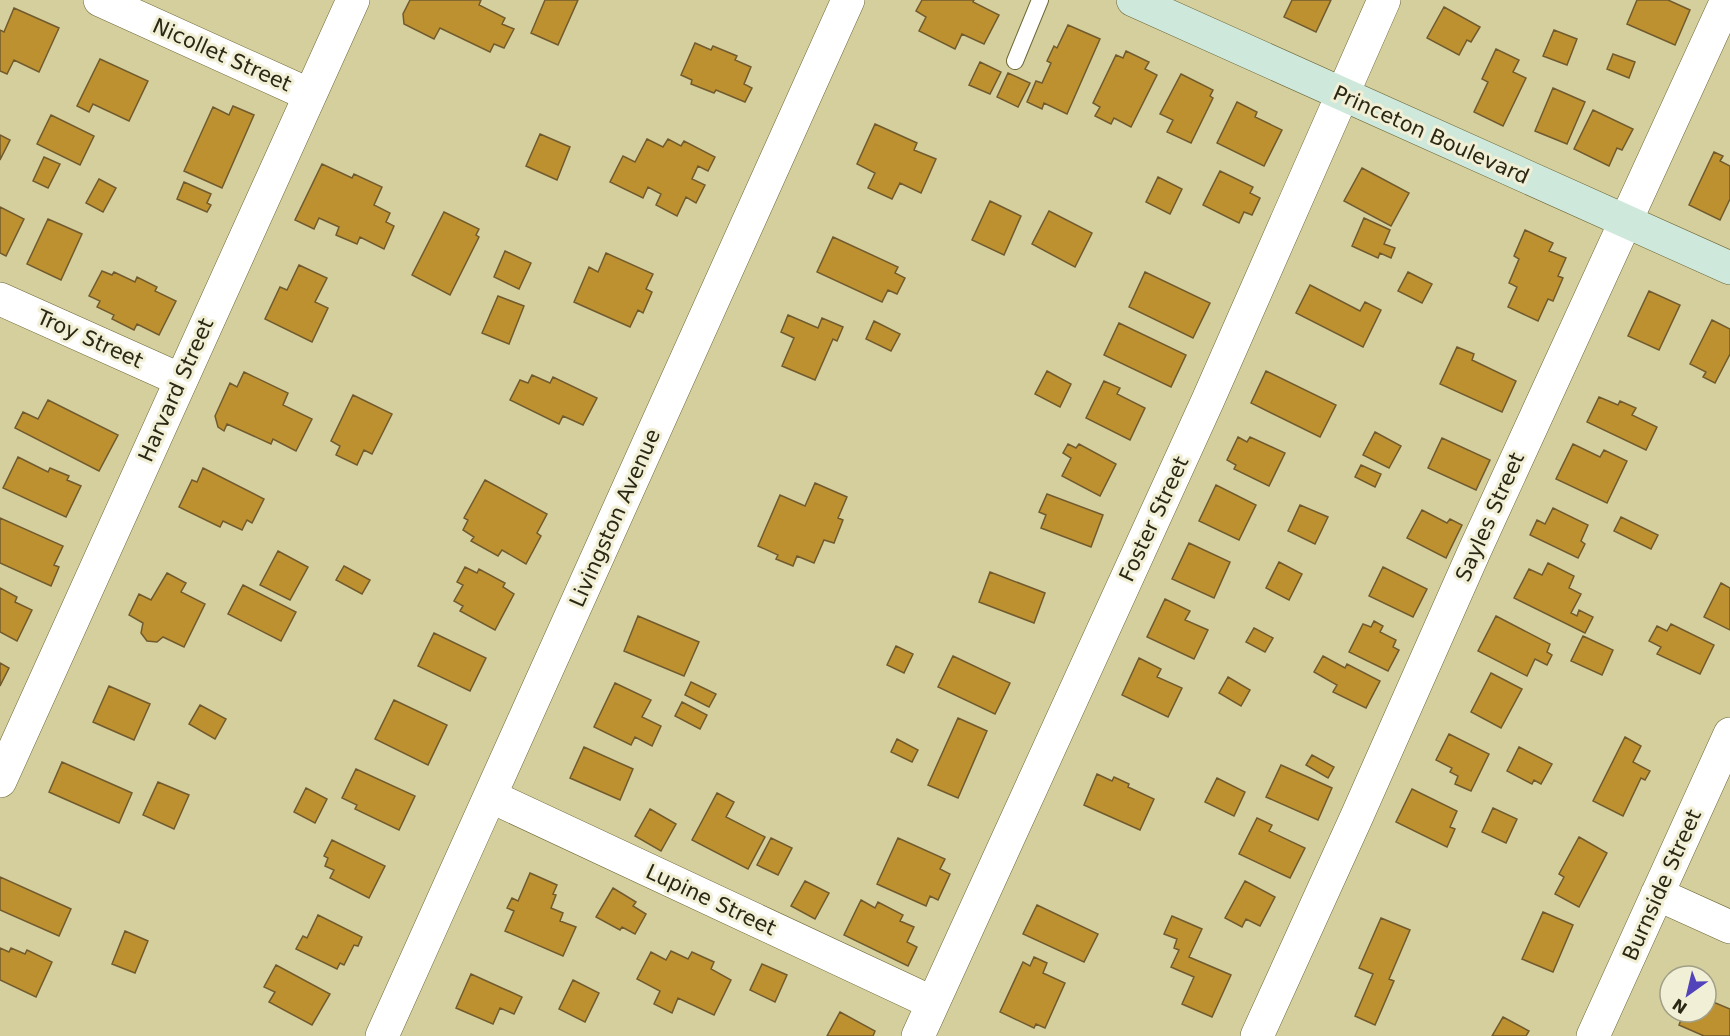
<svg xmlns="http://www.w3.org/2000/svg" width="1730" height="1036" font-family="'DejaVu Sans',sans-serif">
<style>
.building{fill:#bd9130;stroke:#715b2e;stroke-width:1.5}
.lines{fill:none;stroke-linecap:round;stroke-linejoin:round}
.lane-casing{stroke:#6c6737;stroke-width:18}
.street-casing{stroke:#6c6737;stroke-width:34}
.secondary-casing{stroke:#6c6737;stroke-width:34}
.lane{stroke:#fff;stroke-width:16}
.street{stroke:#fff;stroke-width:33}
.secondary{stroke:#cfe8dc;stroke-width:33}
.labels{text-anchor:middle;dominant-baseline:central;stroke-width:6;stroke-linejoin:round;paint-order:stroke}
.street-label{font-size:21px;fill:#2a2814;stroke:#f1efd5}
</style>
<rect width="100%" height="100%" fill="#d4cf9c"/>
<path class="building" d="M410 0H481L479 5 505 18 502 24 514 29 504 48 494 44 490 52 440 28 434 39 404 24 403 14Z
M545 0H578L558 45 531 33Z
M922 0H974L973 2 999 15 984 44 962 34 955 49 919 31 926 17 916 11Z
M1292 0H1331L1316 32 1284 17Z
M1637 0H1668L1690 10 1675 45 1627 24Z
M1444 7 1480 27 1471 42 1467 40 1459 55 1427 38Z
M14 8 59 28 39 72 14 60 7 74 0 71V30L4 32Z
M1068 25 1100 39 1067 114 1044 103 1042 109 1027 102 1036 81 1042 83 1051 63 1047 61 1054 46 1057 48Z
M1554 30 1577 39 1567 65 1543 56Z
M695 43 711 50 713 46 737 56 735 60 751 67 744 84 752 88 745 102 716 90 714 93 691 84 692 80 681 75Z
M1496 49 1519 60 1513 72 1526 78 1503 126 1474 112 1488 82 1482 79Z
M1126 51 1149 62 1145 69 1157 75 1131 127 1114 118 1111 124 1095 116 1100 107 1093 103 1116 55 1123 58Z
M1613 54 1635 62 1629 78 1607 69Z
M100 59 148 81 129 121 93 104 89 112 77 106Z
M980 62 1001 72 990 94 969 85Z
M1008 73 1030 83 1018 107 997 97Z
M1181 74 1213 90 1210 96 1213 98 1191 143 1167 132 1173 120 1160 114Z
M1553 88 1585 102 1567 144 1535 131Z
M1237 102 1257 112 1255 117 1282 130 1264 166 1217 143Z
M233 106 254 115 222 188 184 171 213 107 229 115Z
M1593 110 1633 129 1622 150 1617 148 1609 166 1574 149Z
M51 115 94 136 80 165 37 144Z
M875 124 917 143 914 150 936 159 921 193 900 183 892 199 868 188 875 173 857 164Z
M540 134 570 147 557 180 526 166Z
M0 135 10 140 0 160Z
M647 139 663 147 668 139 681 146 684 141 715 157 708 171 698 166 692 179 705 185 696 203 686 197 677 216 656 205 661 194 648 187 643 198 610 182 623 156 635 162Z
M1714 152 1723 156 1720 161 1730 166V199L1720 220 1689 205Z
M44 157 60 164 48 188 33 181Z
M322 164 352 178 354 174 382 187 374 205 390 213 386 222 394 226 384 249 360 237 357 244 336 235 339 227 319 218 314 229 295 220Z
M1362 168 1409 193 1391 226 1344 201Z
M1220 171 1253 187 1250 193 1260 198 1252 215 1244 212 1239 223 1203 205Z
M1158 177 1182 189 1170 214 1146 202Z
M99 179 116 188 103 212 86 203Z
M184 182 211 194 207 203 211 205 207 212 177 199Z
M990 201 1021 216 1004 255 972 240Z
M0 207 24 219 6 256 0 253Z
M1049 211 1092 233 1075 267 1032 244Z
M444 212 479 229 476 235 479 237 450 295 412 275Z
M1364 218 1390 230 1384 244 1395 248 1391 258 1380 253 1378 258 1352 246Z
M48 219 82 234 61 280 27 264Z
M1525 230 1553 243 1549 251 1566 258 1558 276 1563 278 1553 301 1548 299 1538 321 1508 307 1517 287 1509 283 1519 259 1514 256Z
M833 237 898 267 895 273 905 278 897 294 888 290 882 302 817 272Z
M505 251 531 263 519 289 494 277Z
M606 253 653 274 646 289 652 292 643 313 638 310 630 327 574 302 589 267 598 272Z
M299 265 327 278 315 302 328 308 312 342 265 319 280 287 287 290Z
M102 271 112 275 114 272 135 282 137 277 157 287 155 291 176 301 159 335 137 324 134 330 112 319 114 315 97 307 100 301 89 296Z
M1145 272 1210 303 1193 338 1129 307Z
M1408 272 1432 284 1422 303 1398 291Z
M1310 285 1360 311 1365 302 1381 310 1363 347 1296 313Z
M1649 291 1680 305 1659 350 1628 336Z
M498 296 524 306 509 344 482 333Z
M788 315 818 328 822 318 843 327 837 341 833 339 815 380 782 366 794 338 781 332Z
M1712 320 1730 329V354L1715 383 1703 377 1706 372 1690 364Z
M874 321 900 334 891 351 866 339Z
M1119 323 1186 355 1171 387 1104 355Z
M1457 347 1474 354 1472 360 1516 381 1502 412 1440 384Z
M1047 371 1071 384 1060 407 1035 394Z
M1266 371 1336 405 1320 437 1251 403Z
M244 372 288 393 283 405 312 419 296 451 273 439 271 444 227 424 224 431 218 427 215 416 230 383 237 387Z
M532 375 550 383 553 377 597 398 583 425 563 416 559 424 510 400 520 380 528 383Z
M1104 381 1120 388 1117 394 1145 408 1130 440 1086 418Z
M353 395 392 414 372 454 364 450 357 465 336 455 340 446 331 441Z
M1599 397 1618 405 1620 401 1636 408 1632 415 1657 427 1646 450 1587 422Z
M48 400 118 435 99 471 15 428 23 412 38 419Z
M1375 432 1401 446 1389 468 1363 455Z
M1238 437 1247 442 1250 437 1285 453 1269 486 1234 469 1236 465 1227 460Z
M1442 438 1490 460 1476 490 1428 468Z
M1068 444 1076 448 1079 444 1116 464 1100 496 1062 476 1071 458 1063 453Z
M1573 444 1600 457 1604 450 1627 461 1607 503 1556 479Z
M18 457 48 472 50 468 69 476 67 480 81 486 66 517 3 488Z
M1361 465 1381 474 1375 487 1355 477Z
M203 468 264 499 252 523 247 520 242 530 223 521 220 527 179 507 192 480 197 482Z
M485 480 547 514 537 533 541 536 526 564 502 550 498 556 471 541 474 537 463 530 468 520 464 518Z
M815 483 847 497 838 518 843 520 834 543 824 540 814 563 797 556 793 566 776 559 778 555 758 546 780 495 805 506Z
M1216 485 1256 505 1239 540 1199 521Z
M1047 494 1103 515 1091 547 1041 528 1046 515 1039 512Z
M1300 505 1328 517 1315 544 1288 531Z
M1553 508 1588 525 1581 541 1585 544 1578 558 1530 535 1537 520 1545 524Z
M1422 510 1447 523 1450 519 1462 525 1446 558 1407 538Z
M1621 517 1658 535 1651 549 1614 531Z
M0 518 63 546 54 565 59 567 51 586 0 563Z
M1189 543 1230 562 1214 598 1172 579Z
M278 551 308 567 290 600 260 585Z
M1279 562 1302 574 1289 600 1266 588Z
M1548 563 1574 576 1569 588 1581 594 1571 613 1577 616 1579 610 1593 617 1585 633 1514 598 1529 569 1542 575Z
M344 566 370 580 362 594 336 580Z
M465 567 477 573 479 569 505 583 503 587 514 594 495 630 460 611 463 606 454 601 463 585 457 582Z
M1383 567 1427 589 1413 617 1369 596Z
M990 572 1045 593 1034 623 979 602Z
M167 573 186 583 181 592 205 604 184 647 163 637 157 642 147 641 141 633 143 623 129 615 139 594 151 600Z
M1721 583 1730 588V630L1704 617Z
M243 585 296 612 281 641 228 614Z
M0 588 17 597 15 602 32 610 17 641 0 632Z
M1165 599 1190 611 1185 620 1208 630 1194 659 1147 637Z
M638 616 699 642 684 676 624 651Z
M1496 616 1550 644 1547 652 1552 655 1547 665 1535 659 1527 676 1478 651Z
M1374 621 1383 626 1380 632 1396 640 1393 647 1399 650 1388 671 1349 652 1363 624 1371 627Z
M1671 624 1714 645 1700 674 1657 654 1661 647 1649 641 1657 626 1667 631Z
M1254 628 1273 638 1265 652 1246 642Z
M434 633 486 658 470 691 418 666Z
M1583 636 1613 650 1602 675 1571 661Z
M896 646 913 654 904 673 887 665Z
M953 656 1010 683 995 714 938 687Z
M1323 656 1345 668 1347 664 1380 681 1366 708 1333 692 1337 685 1314 672Z
M1139 658 1161 669 1157 677 1182 688 1168 717 1122 695Z
M0 663 9 668 0 686Z
M1491 673 1522 689 1501 728 1471 712Z
M1228 677 1250 690 1241 706 1219 693Z
M691 682 716 694 709 707 685 695Z
M615 683 651 700 642 717 661 726 652 746 635 737 631 745 594 727Z
M109 686 150 704 134 740 93 722Z
M394 700 447 725 428 765 375 739Z
M682 702 707 715 700 729 675 716Z
M200 705 226 719 215 739 189 724Z
M958 718 987 731 958 798 928 785Z
M1449 734 1489 754 1471 791 1455 784 1458 776 1450 772 1452 768 1436 760Z
M1625 737 1641 746 1633 762 1650 771 1645 780 1641 778 1623 816 1593 801Z
M897 739 918 750 912 762 891 752Z
M584 747 633 769 620 800 570 778Z
M1519 747 1552 764 1541 784 1534 780 1532 784 1507 771Z
M1312 755 1334 767 1328 778 1306 765Z
M62 762 132 793 119 823 49 792Z
M1281 765 1332 788 1318 820 1266 797Z
M356 769 415 796 399 830 355 809 357 805 342 798Z
M1097 774 1112 781 1114 777 1129 784 1128 787 1154 799 1140 830 1084 805Z
M1217 778 1245 792 1234 816 1205 802Z
M158 782 189 795 174 829 143 815Z
M306 788 327 799 315 823 294 812Z
M1412 789 1457 811 1450 827 1455 829 1447 847 1396 822Z
M717 793 734 802 726 817 765 837 748 869 692 840Z
M1493 808 1517 819 1506 843 1482 832Z
M650 809 676 824 661 851 635 836Z
M1257 818 1272 825 1269 831 1305 848 1290 878 1239 854Z
M1579 837 1607 853 1579 907 1555 894 1564 877 1559 874Z
M771 838 792 848 778 875 757 865Z
M898 838 945 859 940 869 950 874 938 900 930 896 926 906 877 884Z
M332 840 385 866 369 898 330 878 334 870 325 866 328 858 324 856Z
M530 873 557 885 553 894 556 895 551 908 563 913 560 921 576 927 563 956 505 931 514 911 507 908 512 898 518 901Z
M0 877 71 909 59 936 0 910Z
M805 881 829 893 815 919 791 906Z
M1245 881 1275 897 1260 926 1246 919 1242 927 1225 918Z
M613 888 636 902 633 906 646 914 635 934 622 927 620 930 596 917Z
M861 900 875 908 878 902 903 915 900 921 914 927 907 942 917 947 908 966 844 935Z
M1037 905 1098 934 1084 962 1023 934Z
M1543 912 1573 925 1553 972 1522 959Z
M318 915 362 937 358 946 354 945 344 965 340 963 337 969 296 949 303 936 307 938Z
M1172 916 1202 929 1189 957 1231 975 1212 1017 1182 1004 1194 977 1171 967 1179 950 1174 948 1177 939 1164 934Z
M1381 918 1410 930 1389 979 1394 981 1375 1025 1355 1016 1373 974 1359 968Z
M125 931 148 941 135 973 112 964Z
M0 948 9 952 11 948 25 954 27 950 52 962 36 997 0 980Z
M671 951 688 959 692 952 714 962 711 969 731 980 714 1015 678 998 672 1013 654 1004 660 991 637 979 651 952 666 960Z
M1034 957 1047 963 1043 973 1065 983 1045 1028 1036 1024 1034 1028 1000 1012 1023 962 1030 966Z
M762 964 787 975 775 1002 750 990Z
M276 965 330 994 312 1025 269 1002 275 992 264 987Z
M471 974 522 997 514 1014 500 1008 493 1024 456 1008Z
M573 980 599 993 585 1022 559 1009Z
M1706 999 1730 1009V1036H1704L1679 1025 1684 1012H1706Z
M840 1012 875 1031 873 1036H827Z
M1503 1017 1529 1031 1526 1036H1492Z"/>
<g class="lines">
<g class="lane-casing">
<path id="lane" d="M1015 61 1040 0"/>
</g>
<g class="street-casing">
<path id="street" d="M100 0 310 95
M0 299 181 380
M0 781 353 0
M490 796 933 1003
M1657 894 1730 927
M382 1036 848 0
M918 1036 1208 400 1384 0
M1257 1036 1357 816 1474 552 1727 0
M1593 1036 1730 734"/>
</g>
<g class="secondary-casing">
<path id="secondary" d="M1133 0 1730 268"/>
</g>
<use href="#lane" class="lane"/>
<use href="#street" class="street"/>
<use href="#secondary" class="secondary"/>
</g>
<g class="labels">
<g class="street-label">
<text transform="translate(222 55) rotate(24)">Nicollet Street</text>
<text transform="translate(1431 135) rotate(24)">Princeton Boulevard</text>
<text transform="translate(90 339) rotate(24)">Troy Street</text>
<text transform="translate(176 390) rotate(-66)">Harvard Street</text>
<text transform="translate(1490 517) rotate(-66)">Sayles Street</text>
<text transform="translate(615 518) rotate(-66)">Livingston Avenue</text>
<text transform="translate(1154 519) rotate(-65)">Foster Street</text>
<text transform="translate(1662 885) rotate(-66)">Burnside Street</text>
<text transform="translate(711 900) rotate(25)">Lupine Street</text>
</g>
</g>
<g transform="translate(1688 994) rotate(214)"><circle r="28" fill="#f1efd5" stroke="#a19f88" stroke-width="1.5"/>
<path d="M0-4.5L10 22L0 15L-10 22Z" fill="#5343bb"/>
<text y="-9" font-size="16" font-weight="bold" text-anchor="middle" fill="#2a2814">N</text>
</g>
</svg>
